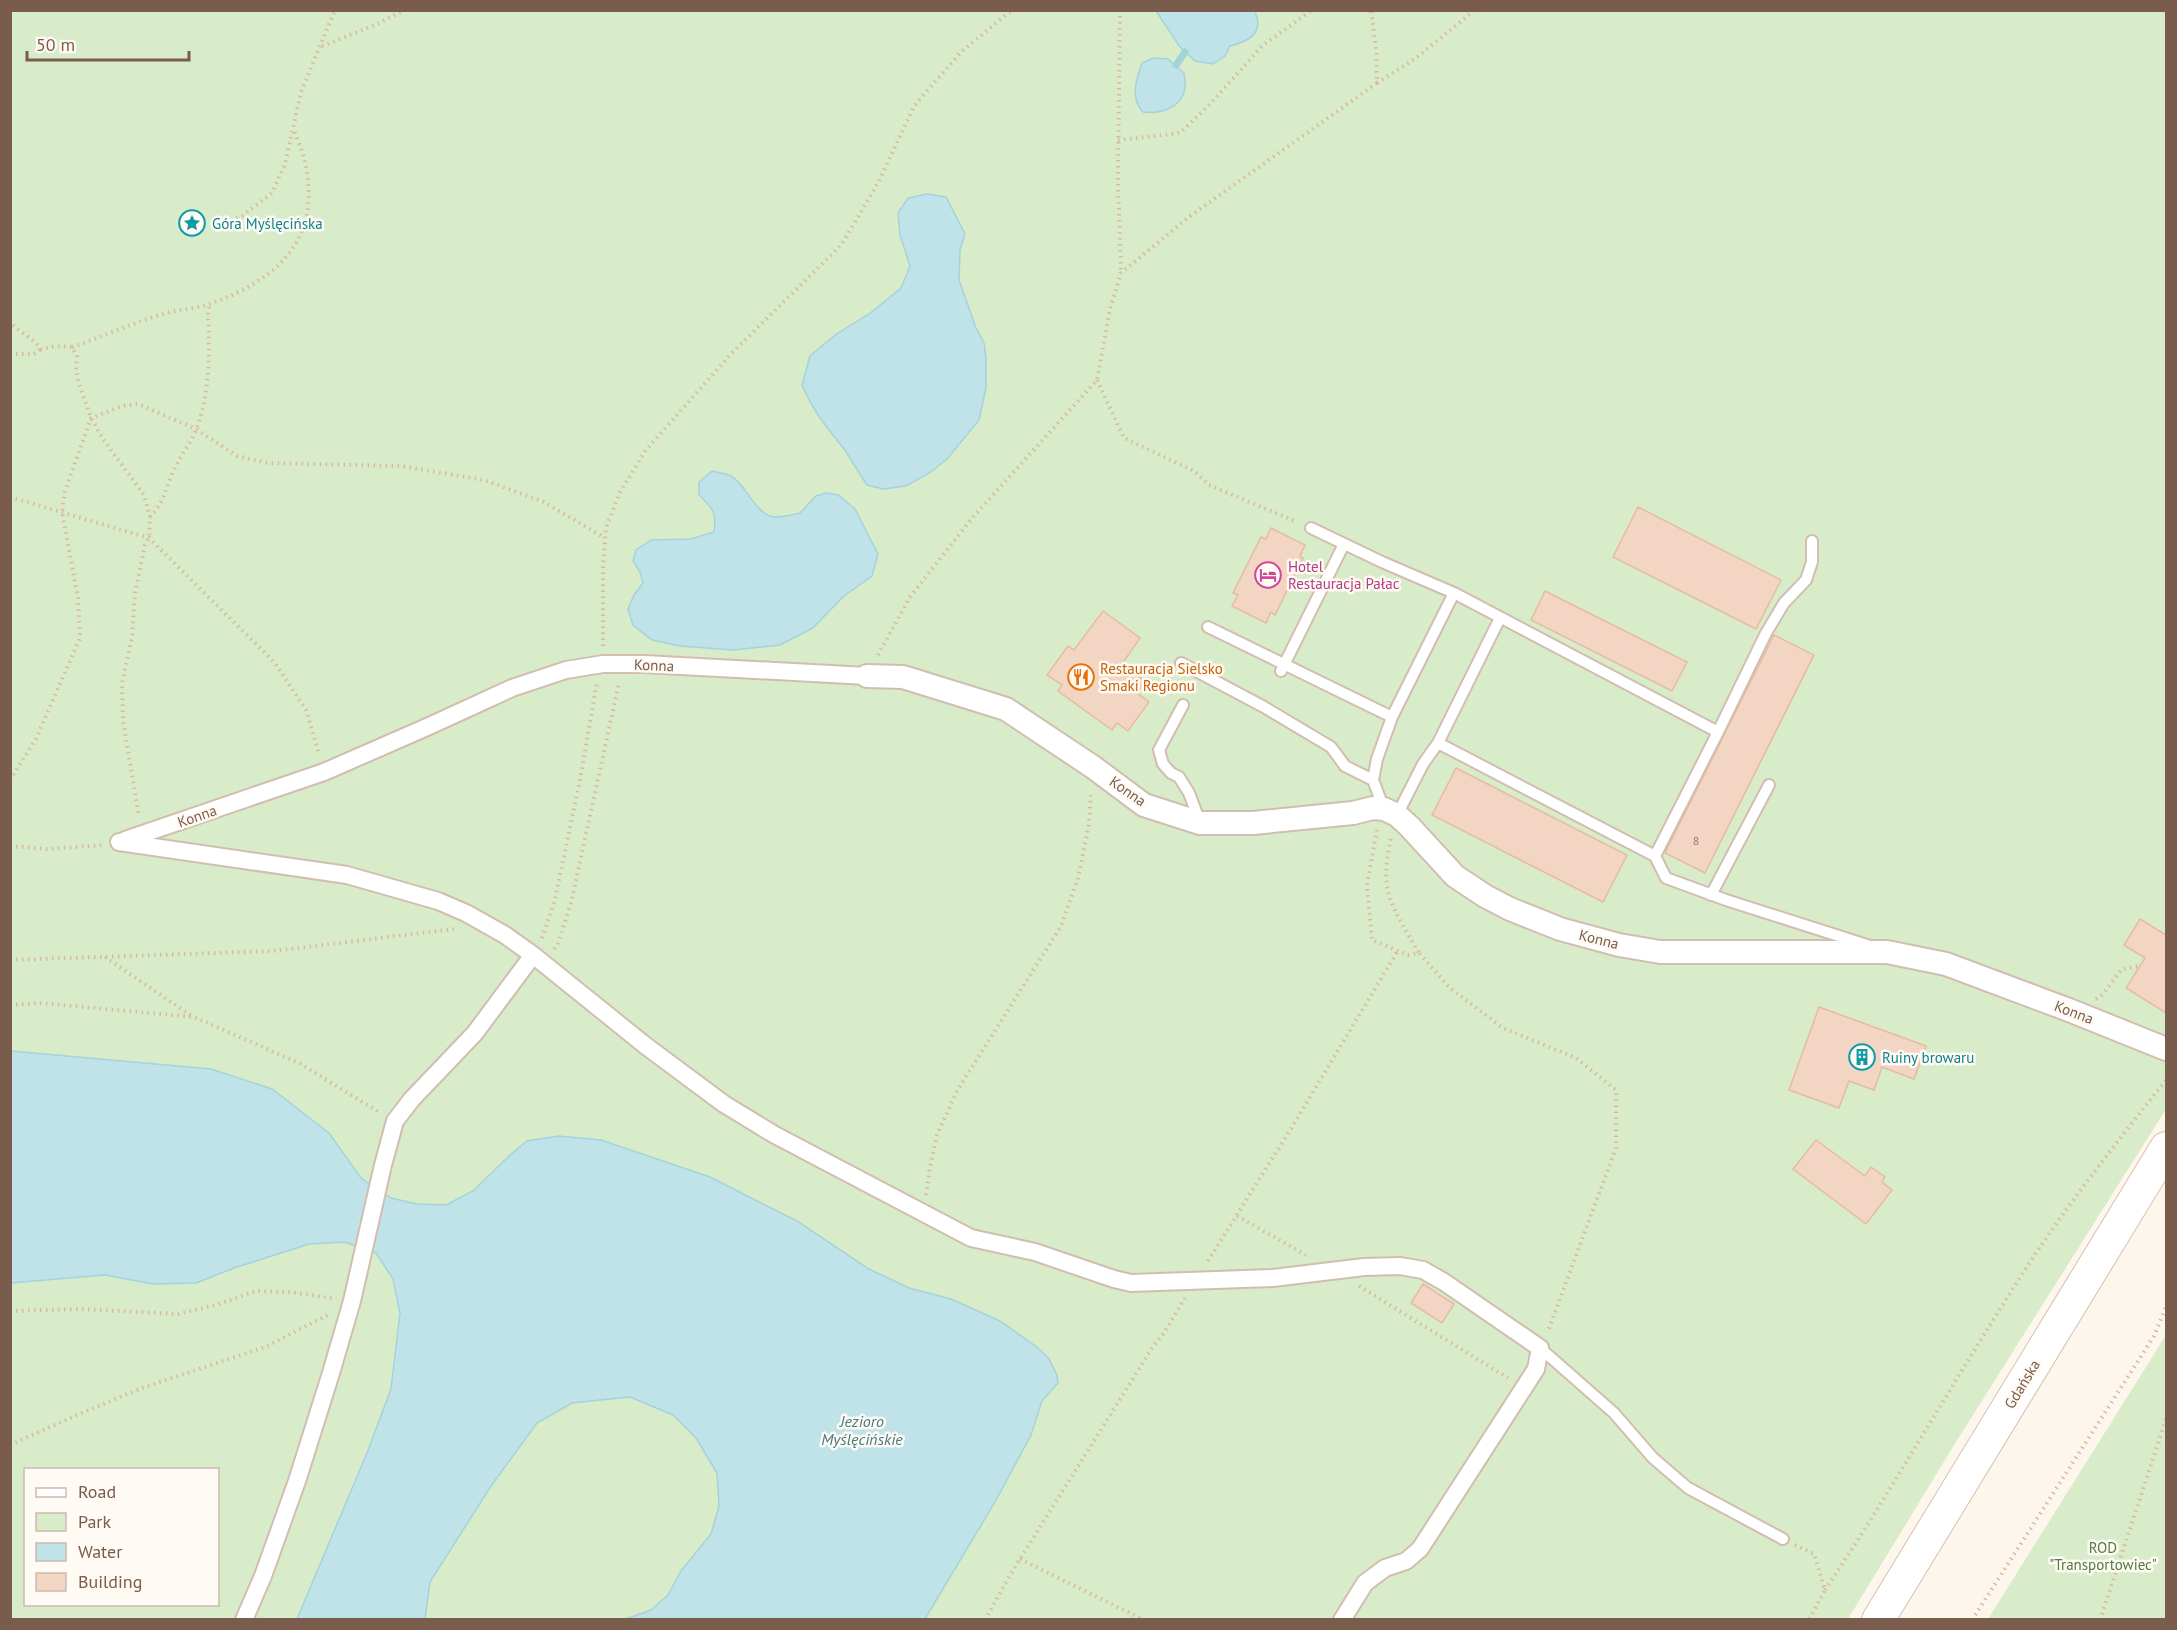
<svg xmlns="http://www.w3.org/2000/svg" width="2177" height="1630" font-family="'PT Sans',sans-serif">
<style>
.green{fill:#d8ecc9;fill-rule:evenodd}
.water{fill:#bfe3e8;stroke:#a5d3da;stroke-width:1.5}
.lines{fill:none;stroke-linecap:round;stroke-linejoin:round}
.stream{stroke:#a5d3da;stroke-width:7}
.building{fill:#f3d5c3;stroke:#e6bba3;stroke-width:1.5}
.service-casing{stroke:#d1beb0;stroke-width:14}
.pedestrian-casing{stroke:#d1beb0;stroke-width:20}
.minor-casing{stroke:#d1beb0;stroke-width:26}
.secondary-casing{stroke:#d6c0b0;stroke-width:34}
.path{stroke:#d9b8a5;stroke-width:4;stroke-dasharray:1.5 4.5;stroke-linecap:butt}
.service{stroke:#fff;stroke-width:10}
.pedestrian{stroke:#fff;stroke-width:16}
.minor{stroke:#fff;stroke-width:22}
.secondary{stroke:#fff;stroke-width:32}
.labels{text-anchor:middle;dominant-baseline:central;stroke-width:5;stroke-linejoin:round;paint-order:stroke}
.number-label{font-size:12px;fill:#987a6a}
.culture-label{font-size:15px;fill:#0d838f;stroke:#fffaf3;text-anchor:start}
.hotel-label{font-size:15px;fill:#b23c85;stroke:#fffaf3;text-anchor:start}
.street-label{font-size:15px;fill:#7a5c4d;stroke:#fffaf3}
.food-label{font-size:15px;fill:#c56008;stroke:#fffaf3;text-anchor:start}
.park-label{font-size:15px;fill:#537a41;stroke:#fffaf3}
.water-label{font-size:16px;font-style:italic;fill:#437c86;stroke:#fffaf3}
</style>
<rect width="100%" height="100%" fill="#fdf6ec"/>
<path class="green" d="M11 11H2166V1109L1956 1442 1848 1619 11 1620ZM26 1470H218V1604H26Z
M2166 1335V1619H1988Z"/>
<path class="water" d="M1156 11H1255C1264 33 1250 41 1230 46L1225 56 1213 64 1195 61 1180 47Z
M1153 58 1168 59 1184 73C1184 77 1186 83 1185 88 1182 108 1161 114 1143 112 1130 98 1136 80 1142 63Z
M927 194 946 197 965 234 960 250 959 280 976 328 984 343 986 358V388L979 420 948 458 931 472 906 486 883 489 867 485C859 473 852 461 844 449 826 426 814 413 802 385L810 356 835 335 869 314 901 288 910 266 900 235 898 213 908 198Z
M712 471C718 473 725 473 731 476 748 486 755 516 776 517 784 517 792 515 800 513L816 496 826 493 838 495 855 509 878 554 872 576 844 596 813 628 780 645 734 650 680 646 652 640 633 625 628 609 634 595 643 583 640 572 633 561 636 550 651 540 691 539 714 532C717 513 713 508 699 495V482Z
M11 1051 211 1069 272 1089 329 1133 361 1178 391 1198 417 1204 446 1205 473 1191 511 1154 527 1141 559 1136 601 1140 710 1177 797 1221 869 1269 909 1288 951 1299 1000 1321 1037 1347 1049 1359 1057 1375 1058 1383 1042 1401 1031 1435 995 1502 925 1619H626L651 1610 668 1595 681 1571 711 1534 719 1506 717 1473 696 1438 673 1415 630 1397 572 1403 537 1423 491 1486 430 1582 425 1619H297L367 1453 391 1389 400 1313 393 1279 376 1253 344 1242 309 1244 234 1268 196 1283 153 1284 105 1275 11 1283Z"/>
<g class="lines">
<path class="stream" d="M1176 65 1185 52"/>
</g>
<path class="building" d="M1638 507 1781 580 1756 629 1613 557Z
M1271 528 1305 545 1300 556 1303 558 1275 615 1271 612 1266 623 1232 606 1238 595 1233 593 1261 537 1266 539Z
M1545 591 1687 662 1672 691 1531 620Z
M1103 611 1140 638 1122 664 1145 681 1137 693 1149 702 1128 731 1117 723 1112 730 1058 691 1062 685 1047 675 1068 646 1074 650Z
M1774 635 1814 655 1705 873 1665 853Z
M1456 768 1627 855 1603 902 1432 815Z
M2140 919 2166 935V1013L2126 988 2145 958 2124 945Z
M1819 1007 1926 1046 1914 1079 1882 1067 1874 1090 1849 1081 1839 1108 1789 1090Z
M1816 1140 1865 1176 1871 1167 1885 1177 1882 1182 1892 1190 1866 1224 1793 1169Z
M1423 1284 1454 1304 1442 1323 1411 1303Z"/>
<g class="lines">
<g class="service-casing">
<path id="service" d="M1311 528 1382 562 1454 593 1718 732 1655 856 1438 743 1500 618
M1208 627 1392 717 1454 593
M1181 663 1264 707 1331 747 1345 766 1373 780 1384 809
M1281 671 1344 544
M1183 705 1159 750 1163 764 1171 773 1179 777 1189 793 1200 822
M1718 732 1766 633 1784 603 1806 580 1812 562V541
M1373 780 1377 759 1392 717
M1397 815 1423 764 1438 743
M1655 856 1666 878 1726 900 1867 945
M1711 895 1769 785
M1540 1348 1614 1413 1653 1458 1688 1488 1783 1539"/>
</g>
<g class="pedestrian-casing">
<path id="pedestrian" d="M125 840 324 772 427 727 512 688 566 670 603 664H644L867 676
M119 842 347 875 438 901 466 913 505 935 533 955 646 1046 724 1104 775 1135 971 1238 1035 1252 1114 1279 1131 1283 1273 1278 1364 1267 1400 1266 1423 1270 1444 1282 1540 1348 1536 1369 1420 1549 1406 1561 1385 1568 1365 1583 1342 1620
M244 1620 263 1576 297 1481 331 1373 352 1301 383 1165 395 1121 412 1099 475 1033 533 955"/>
</g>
<g class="minor-casing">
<path id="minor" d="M867 676 903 677 1006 709 1093 767 1144 805 1200 823H1253L1353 813 1373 808 1384 809 1397 815 1409 826 1455 876 1485 896 1510 909 1560 929 1619 945 1660 952H1887L1946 964 2069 1010 2166 1049"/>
</g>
<g class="secondary-casing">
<path id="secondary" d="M1878 1620 2166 1148"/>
</g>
<path class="path" d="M1120 10 1118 181 1121 272
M322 46 375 25 404 10
M1377 83 1416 58 1475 10
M1118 140 1180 133 1211 103 1262 46 1312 10
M214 227 242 216 272 193 285 164 301 92 335 10
M10 320C14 330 33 337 41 349L55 346 72 347 77 356 76 370 79 383 91 418 103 439 144 495 150 517 149 538 145 545 135 593 132 637 122 683 123 721 139 816
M72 347C102 337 132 323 163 314 179 309 196 309 212 303 279 279 322 238 305 163 303 151 297 139 293 128
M10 354H34L41 349
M1097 380 1124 438 1194 471 1209 485 1297 522
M10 497 149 538 275 663 306 710 319 754
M150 517C163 504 166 488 173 472 179 458 189 446 195 432 210 398 210 351 208 314L210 304
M603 646V566L606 528 620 492 646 450 731 354 842 244 879 181 914 106 961 52 1012 10
M878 655 910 597 973 517 1097 380 1110 309 1121 273 1189 217 1377 83 1376 48 1371 10
M10 780 36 739 80 638 78 598 62 512 65 491 91 418 122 406 138 404 196 429 237 456 268 463 401 466 484 480 544 502 605 538
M1377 830 1367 885 1372 940 1408 955 1419 953 1450 988 1503 1028 1576 1058 1616 1090V1148L1548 1331
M1391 839C1378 894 1393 907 1419 953
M10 846 47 849 103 845
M542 938 555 899 580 780 597 682
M554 949 558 943 571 903 619 683
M105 957 193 1017
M10 960 272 951 455 929
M2096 999 2103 994 2122 969 2140 966
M10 1005 39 1003 194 1017 299 1063 379 1112
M926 1195 930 1167 937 1135 957 1091 1061 926 1078 878 1089 824 1091 792
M1237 1216 1306 1255
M1208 1261 1292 1127 1397 952
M1359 1286 1508 1378
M10 1311 80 1309 178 1314 216 1305 256 1291 291 1292 336 1299
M10 1445 79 1414 142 1388 265 1347 328 1315
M1795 1545 1814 1554 1825 1590 1809 1620
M1020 1559 1144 1620
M1825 1590C1894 1487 1955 1378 2023 1273 2066 1206 2117 1142 2166 1080
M985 1620 1010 1575 1154 1345 1164 1333 1185 1298
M1972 1620 2154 1336 2166 1307
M2100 1620 2166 1419"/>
<use href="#service" class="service"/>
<use href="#pedestrian" class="pedestrian"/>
<use href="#minor" class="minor"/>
<use href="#secondary" class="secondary"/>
</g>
<defs>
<g id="sight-ring" transform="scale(1.35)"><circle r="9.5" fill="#fffaf3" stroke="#0f9aa8" stroke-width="1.5"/><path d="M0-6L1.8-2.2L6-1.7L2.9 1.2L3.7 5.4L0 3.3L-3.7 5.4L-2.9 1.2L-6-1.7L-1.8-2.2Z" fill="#0f9aa8"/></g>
<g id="hotel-ring" transform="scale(1.35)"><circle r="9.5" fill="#fffaf3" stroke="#d1479c" stroke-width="1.5"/><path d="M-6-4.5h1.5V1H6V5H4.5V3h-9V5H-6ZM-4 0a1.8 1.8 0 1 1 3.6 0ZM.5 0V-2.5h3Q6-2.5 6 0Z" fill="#d1479c"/></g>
<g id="restaurant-ring" transform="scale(1.35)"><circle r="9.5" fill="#fffaf3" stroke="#e8710a" stroke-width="1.5"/><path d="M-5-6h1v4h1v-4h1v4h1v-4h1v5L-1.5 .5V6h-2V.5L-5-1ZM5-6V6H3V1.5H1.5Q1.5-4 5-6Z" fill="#e8710a"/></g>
<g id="building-ring" transform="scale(1.35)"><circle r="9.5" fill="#fffaf3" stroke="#0f9aa8" stroke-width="1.5"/><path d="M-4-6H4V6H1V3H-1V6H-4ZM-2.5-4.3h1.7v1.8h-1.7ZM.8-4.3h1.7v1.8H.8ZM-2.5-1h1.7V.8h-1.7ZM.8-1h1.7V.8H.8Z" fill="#0f9aa8"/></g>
</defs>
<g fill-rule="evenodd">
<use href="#sight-ring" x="192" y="223"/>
<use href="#hotel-ring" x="1268" y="575"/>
<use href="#restaurant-ring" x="1081" y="677"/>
<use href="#building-ring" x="1862" y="1057"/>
</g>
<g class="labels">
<g class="number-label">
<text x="1696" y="840">8</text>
</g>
<g class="culture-label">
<text x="212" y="223">Góra Myślęcińska</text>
<text x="1882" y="1057">Ruiny browaru</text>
</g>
<g class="hotel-label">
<text x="1288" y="566">Hotel<tspan x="1288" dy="17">Restauracja Pałac</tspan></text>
</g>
<g class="street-label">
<text transform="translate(654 665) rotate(2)">Konna</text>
<text transform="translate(1128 791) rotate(35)">Konna</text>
<text transform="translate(197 816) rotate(-19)">Konna</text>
<text transform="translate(1599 939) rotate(14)">Konna</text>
<text transform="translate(2074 1012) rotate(21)">Konna</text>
<text transform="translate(2022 1384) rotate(-59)">Gdańska</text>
</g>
<g class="food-label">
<text x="1100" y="668">Restauracja Sielsko<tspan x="1100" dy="17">Smaki Regionu</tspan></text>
</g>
<g class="park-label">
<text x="2103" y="1547">ROD<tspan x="2103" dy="17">"Transportowiec"</tspan></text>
</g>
<g class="water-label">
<text x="862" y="1421">Jezioro<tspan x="862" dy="18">Myślęcińskie</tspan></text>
</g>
</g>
<rect width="2177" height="1630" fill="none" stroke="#7a5c4d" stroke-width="24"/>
<rect x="24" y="1468" width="195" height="138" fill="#fffaf3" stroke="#cabbb1" stroke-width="1.5"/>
<rect x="36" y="1488" width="30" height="9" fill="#ffffff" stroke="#cabbb1" stroke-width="1.5"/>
<text x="78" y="1498" font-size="18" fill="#7a5c4d">Road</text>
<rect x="36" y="1513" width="30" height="18" fill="#d8ecc9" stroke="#cabbb1" stroke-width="1.5"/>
<text x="78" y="1528" font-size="18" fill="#7a5c4d">Park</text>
<rect x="36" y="1543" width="30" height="18" fill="#bfe3e8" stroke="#cabbb1" stroke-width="1.5"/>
<text x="78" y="1558" font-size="18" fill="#7a5c4d">Water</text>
<rect x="36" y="1573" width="30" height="18" fill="#f3d5c3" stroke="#cabbb1" stroke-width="1.5"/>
<text x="78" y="1588" font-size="18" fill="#7a5c4d">Building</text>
<path d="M27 51v9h162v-9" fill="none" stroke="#7a5c4d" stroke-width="3"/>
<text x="36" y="51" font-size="18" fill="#7a5c4d" stroke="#fffaf3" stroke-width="4.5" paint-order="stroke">50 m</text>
</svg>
